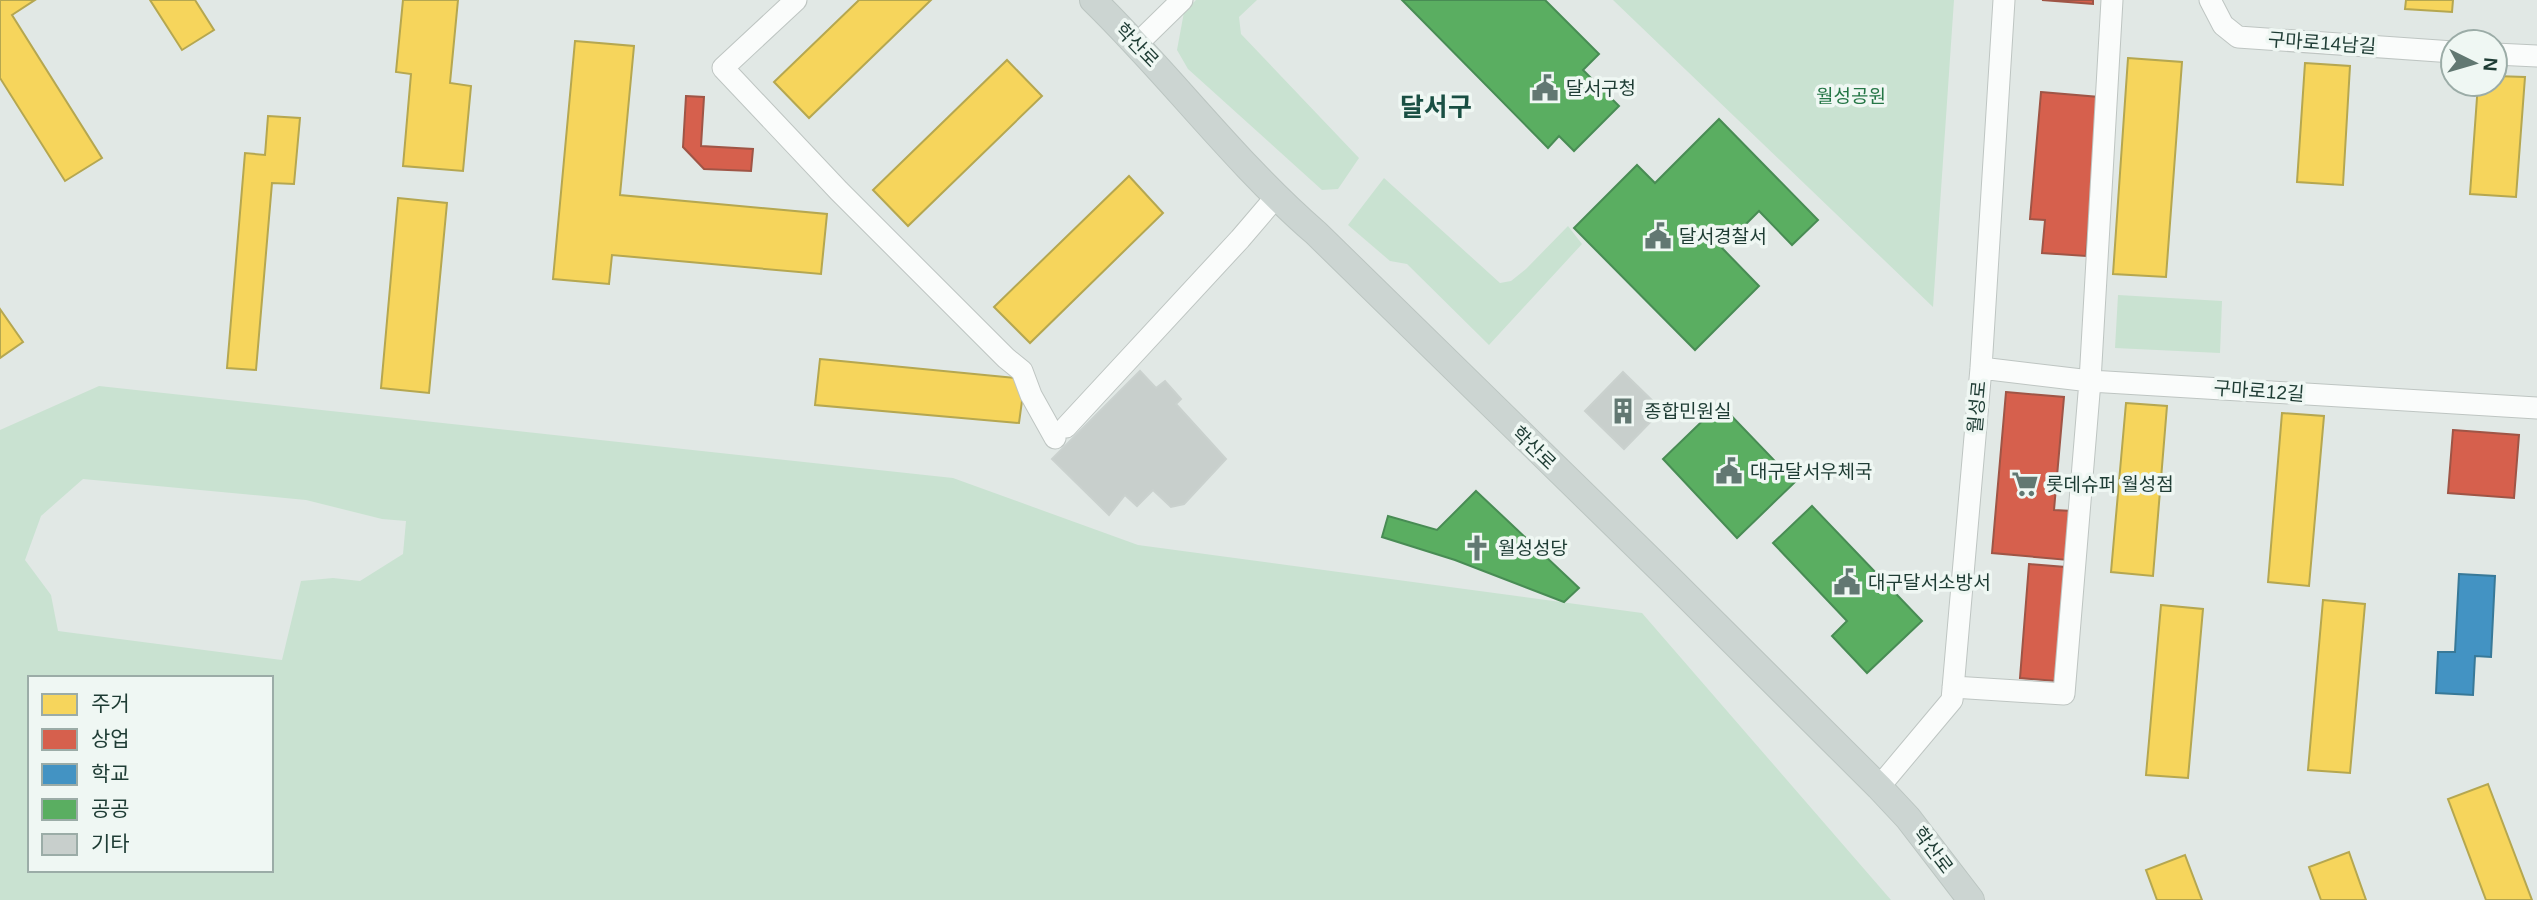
<svg xmlns="http://www.w3.org/2000/svg" width="2537" height="900" font-family="Arial,'Noto Sans KR',sans-serif">
<style>
.green{fill:#c9e2d1;fill-rule:evenodd}
.homes{fill:#f6d55c;stroke:#b5a750;stroke-width:2}
.shops{fill:#d6604d;stroke:#9f5546;stroke-width:2}
.schools{fill:#4393c3;stroke:#387998;stroke-width:2}
.public{fill:#5aae61;stroke:#488c54;stroke-width:2}
.building{fill:#c8cfcc;stroke:#cad1ce;stroke-width:2}
.lines{fill:none;stroke-linecap:round;stroke-linejoin:round}
.minor-casing{stroke:#bec5c2;stroke-width:23}
.major-casing{stroke:#bbc5c1;stroke-width:28}
.minor{stroke:#fafcfb;stroke-width:21}
.major{stroke:#ccd5d2;stroke-width:26}
.labels{text-anchor:middle;dominant-baseline:central;stroke-width:7;stroke-linejoin:round;paint-order:stroke}
.street-label{font-size:19px;fill:#1e3c34;stroke:#eff7f3}
.poi-label{font-size:19px;fill:#1e3c34;stroke:#eff7f3;text-anchor:start}
.park-label{font-size:19px;fill:#257646;stroke:#eff7f3}
.district-label{font-size:26px;font-weight:bold;fill:#194f43;stroke:#eff7f3}
</style>
<rect width="100%" height="100%" fill="#e1e8e5"/>
<path class="green" d="M1196 0H1257L1239 17 1241 34 1359 158 1338 189 1322 190 1188 69 1177 50 1184 12Z
M1613 0H1954L1933 307Z
M1384 178 1500 283 1511 281 1526 269 1568 226 1582 244 1489 345 1407 264 1390 261 1348 225Z
M2118 295 2222 301 2220 353 2115 348Z
M99 386 953 478 1138 545 1642 613 1891 900H0V430ZM83 479 306 500 382 519 406 521 403 554 360 581 333 578 301 581 282 660 58 631 51 595 25 560 41 516ZM30 678H271V870H30Z"/>
<path class="homes" d="M0 0H35L12 15 102 158 65 181 0 78Z
M150 0H195L214 30 182 50Z
M403 0H458L450 83 471 86 463 171 403 166 411 74 396 72Z
M859 0H931L809 118 774 82Z
M2406 0H2453L2452 12 2405 9Z
M575 41 634 46 620 195 827 214 821 274 612 255 609 284 553 279Z
M2128 58 2182 62 2166 277 2113 274Z
M1007 60 1042 96 908 226 873 190Z
M2305 63 2350 66 2343 185 2297 182Z
M2495 76 2525 77 2516 197 2470 194 2478 84H2495Z
M268 116 300 118 294 184 272 183 256 370 227 368 245 153 265 155Z
M1129 176 1163 213 1030 343 994 307Z
M398 198 447 203 429 393 381 388Z
M0 309 23 342 0 358Z
M820 359 1025 379 1019 423 815 405Z
M2126 403 2167 406 2153 576 2111 572Z
M2282 413 2324 416 2309 586 2268 582Z
M2323 600 2365 604 2350 773 2308 770Z
M2161 605 2203 609 2188 778 2146 775Z
M2488 784 2532 900H2486L2448 799Z
M2349 852 2366 900H2321L2309 867Z
M2185 855 2202 900H2157L2146 870Z"/>
<path class="shops" d="M2042 0H2093V4Z
M2041 92 2099 97 2086 256 2042 253 2045 220 2030 219Z
M686 96 704 97 701 146 753 149 751 171 704 169 683 147Z
M2006 392 2064 397 2054 510 2072 511 2068 560 1992 553Z
M2453 430 2519 435 2514 498 2448 493Z
M2029 564 2065 567 2056 681 2020 678Z"/>
<path class="schools" d="M2459 574 2495 576 2491 657 2475 656 2473 695 2436 693 2438 652H2455Z"/>
<path class="public" d="M1402 0H1545L1599 54 1583 70 1619 106 1574 151 1559 136 1548 148Z
M1719 119 1818 220 1792 245 1759 211 1722 248 1759 286 1695 350 1574 228 1637 165 1655 183Z
M1720 404 1795 482 1737 538 1663 459Z
M1476 491 1579 588 1564 602 1455 560 1382 537 1388 516 1437 530Z
M1812 506 1922 621 1867 673 1832 636 1847 621 1773 543Z"/>
<path class="building" d="M1140 371 1156 388 1165 381 1181 399 1176 404 1226 459 1184 504 1171 507 1153 490 1137 506 1125 495 1109 515 1052 459Z
M1623 372 1662 410 1624 449 1585 411Z"/>
<g class="lines">
<g class="minor-casing">
<path id="minor" d="M796 0 723 68 839 191 1006 358 1022 371 1031 395 1055 438
M2210 0 2223 25 2238 37 2453 52
M1137 44 1182 0
M2495 54 2537 56
M1981 368 2090 381 2537 408
M1066 427 1240 239 1275 198
M1953 687 2064 694 2090 381 2112 0
M1879 787 1952 700 1981 368 2004 0"/>
</g>
<g class="major-casing">
<path id="major" d="M1093 0C1170 75 1235 163 1316 233L1668 577 1879 787 1908 818 1971 900"/>
</g>
<use href="#minor" class="minor"/>
<use href="#major" class="major"/>
</g>
<defs>
<g id="civic-bare" transform="scale(2.1)"><path d="M-.6-6.5H3V-4.5H.6V-3L4-1V1h2V6H-6V1h2V-1L-.6-3ZM-1.2 2.5V6h2.4V2.5Z" fill="#627872" stroke="#eff7f3" stroke-width="2.5" paint-order="stroke"/></g>
<g id="building-bare" transform="scale(2.1)"><path d="M-4-6H4V6H1V3H-1V6H-4ZM-2.5-4.3h1.7v1.8h-1.7ZM.8-4.3h1.7v1.8H.8ZM-2.5-1h1.7V.8h-1.7ZM.8-1h1.7V.8H.8Z" fill="#627872" stroke="#eff7f3" stroke-width="2.5" paint-order="stroke"/></g>
<g id="supermarket-bare" transform="scale(2.1)"><path d="M-6-5.5h2.5l.6 2H6L4.5 2H-2.5L-4.4-4H-6ZM-1.5 3.2a1.3 1.3 0 1 0 .1 0ZM3 3.2a1.3 1.3 0 1 0 .1 0Z" fill="#627872" stroke="#eff7f3" stroke-width="2.5" paint-order="stroke"/></g>
<g id="church-bare" transform="scale(2.1)"><path d="M-1.2-6h2.4v3.5h3.3v2.4h-3.3V6h-2.4V-.1h-3.3v-2.4h3.3Z" fill="#627872" stroke="#eff7f3" stroke-width="2.5" paint-order="stroke"/></g>
</defs>
<g fill-rule="evenodd">
<use href="#civic-bare" x="1545" y="88"/>
<use href="#civic-bare" x="1658" y="236"/>
<use href="#building-bare" x="1623" y="411"/>
<use href="#civic-bare" x="1729" y="471"/>
<use href="#supermarket-bare" x="2025" y="484"/>
<use href="#church-bare" x="1477" y="548"/>
<use href="#civic-bare" x="1847" y="582"/>
</g>
<g class="labels">
<g class="street-label">
<text transform="translate(2322 43) rotate(4)">구마로14남길</text>
<text transform="translate(1137 45) rotate(46)">학산로</text>
<text transform="translate(2259 391) rotate(4)">구마로12길</text>
<text transform="translate(1977 407) rotate(-85)">월성로</text>
<text transform="translate(1534 448) rotate(44)">학산로</text>
<text transform="translate(1933 850) rotate(53)">학산로</text>
</g>
<g class="poi-label">
<text x="1566" y="88">달서구청</text>
<text x="1679" y="236">달서경찰서</text>
<text x="1644" y="411">종합민원실</text>
<text x="1750" y="471">대구달서우체국</text>
<text x="2046" y="484">롯데슈퍼 월성점</text>
<text x="1498" y="548">월성성당</text>
<text x="1868" y="582">대구달서소방서</text>
</g>
<g class="park-label">
<text x="1851" y="96">월성공원</text>
</g>
<g class="district-label">
<text x="1436" y="107">달서구</text>
</g>
</g>
<rect x="28" y="676" width="245" height="196" fill="#eff7f3" stroke="#9baca7" stroke-width="2"/>
<rect x="42" y="694" width="35" height="21" fill="#f6d55c" stroke="#9baca7" stroke-width="2"/>
<text x="91" y="711" font-size="21" fill="#1e3c34">주거</text>
<rect x="42" y="729" width="35" height="21" fill="#d6604d" stroke="#9baca7" stroke-width="2"/>
<text x="91" y="746" font-size="21" fill="#1e3c34">상업</text>
<rect x="42" y="764" width="35" height="21" fill="#4393c3" stroke="#9baca7" stroke-width="2"/>
<text x="91" y="781" font-size="21" fill="#1e3c34">학교</text>
<rect x="42" y="799" width="35" height="21" fill="#5aae61" stroke="#9baca7" stroke-width="2"/>
<text x="91" y="816" font-size="21" fill="#1e3c34">공공</text>
<rect x="42" y="834" width="35" height="21" fill="#c8cfcc" stroke="#9baca7" stroke-width="2"/>
<text x="91" y="851" font-size="21" fill="#1e3c34">기타</text>
<g transform="translate(2474 63) rotate(95)"><circle r="33" fill="#eff7f3" stroke="#9baca7" stroke-width="2"/>
<path d="M0-5L12 26L0 18L-12 26Z" fill="#627872"/>
<text y="-10" font-size="19" font-weight="bold" text-anchor="middle" fill="#1e3c34">N</text>
</g>
</svg>
